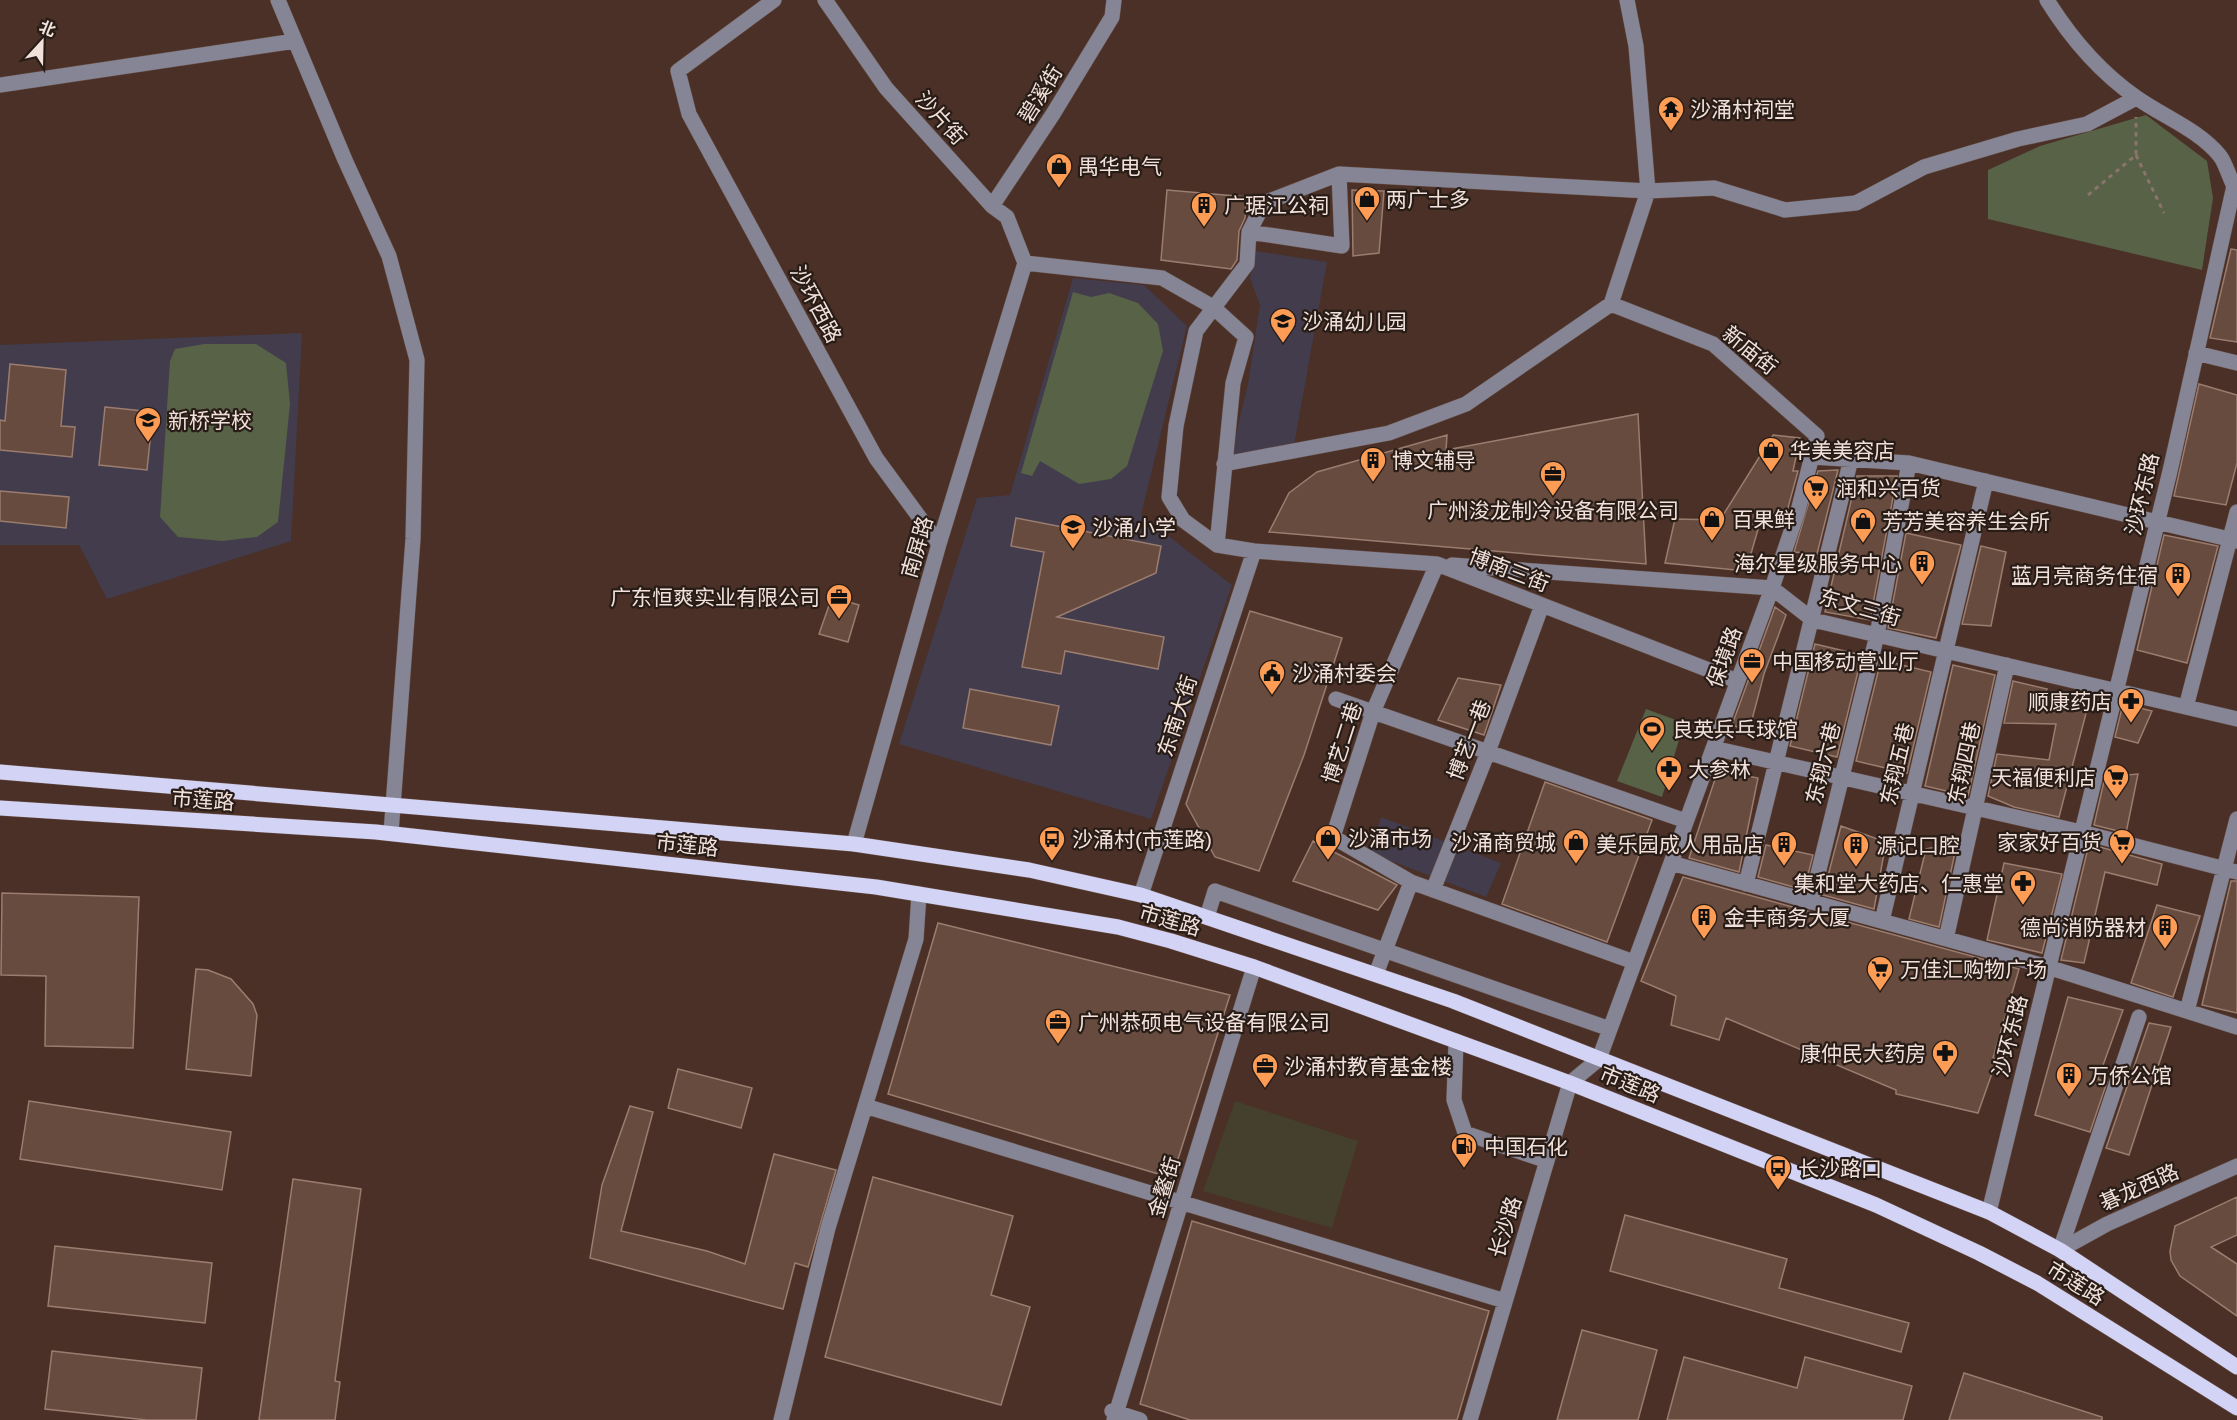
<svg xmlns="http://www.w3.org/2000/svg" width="2237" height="1420" font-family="Helvetica,'Noto Sans SC',sans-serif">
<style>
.industrial{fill:#453f2d}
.education{fill:#423c4d}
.green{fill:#576247}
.building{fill:#664b3e;stroke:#9a7d6f;stroke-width:1.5}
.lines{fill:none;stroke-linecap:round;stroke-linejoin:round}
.minor-casing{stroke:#654c43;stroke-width:16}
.major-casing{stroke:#654c43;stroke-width:16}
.path{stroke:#8b746c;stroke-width:3;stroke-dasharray:4.5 4.5;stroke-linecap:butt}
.minor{stroke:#858596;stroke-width:15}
.major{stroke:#d3d3f6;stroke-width:15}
.labels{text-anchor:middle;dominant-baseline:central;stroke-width:4.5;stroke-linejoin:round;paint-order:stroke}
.street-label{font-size:21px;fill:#f2e1db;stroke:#281c17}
.poi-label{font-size:21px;fill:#f2e1db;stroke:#281c17;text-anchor:start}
</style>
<rect width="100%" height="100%" fill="#4a3026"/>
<path class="industrial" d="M1235 1101 1358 1141 1332 1228 1203 1191Z"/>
<path class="education" d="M1255 251 1327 262 1294 445 1231 455 1248 384 1260 305 1250 278Z
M1073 278 1144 285 1187 326 1141 515 1232 585 1151 819 899 744 977 498 1010 495Z
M302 333 291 541 107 599 79 545H0V345Z
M1381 817 1501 863 1486 897 1370 853Z"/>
<path class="green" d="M2146 115 2207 161 2213 198 2202 270 1988 219V170L2040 146Z
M1073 292 1091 297 1109 293 1138 303 1158 324 1163 351 1127 466 1111 479 1079 484 1040 461 1032 476 1021 473Z
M204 344H256L286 363 290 404 278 522 257 537 222 541 178 537 160 517 170 361 175 349Z
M1646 709 1684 723 1662 797 1617 781Z"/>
<path class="building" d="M1167 190 1247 197 1245 218 1239 231 1237 260 1231 269 1161 260Z
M1352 190 1384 191 1379 253 1353 256Z
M2231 249 2237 250V342L2210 338Z
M10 364 66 370 61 426 75 427 72 457 0 450V420L5 421Z
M2199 384 2237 395V463L2226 505 2174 496Z
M105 407 153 412 147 470 99 465Z
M1638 414 1646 564 1269 532 1289 493 1317 472 1447 435 1446 450Z
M1773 435 1800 438 1793 471H1798L1786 515 1763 512 1746 571 1665 563 1675 519 1720 520Z
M1838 470 1817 554 1794 552 1818 471Z
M1857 476H1897L1870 620 1825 612Z
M0 491 69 497 66 528 0 521Z
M1016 518 1161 546 1156 573 1057 617 1164 637 1158 669 1065 651 1061 674 1022 667 1044 552 1011 546Z
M1906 533 1961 545 1936 638 1888 628Z
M2164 535 2218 546 2187 663 2137 650Z
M1981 546 2006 552 1991 626 1962 624Z
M832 597 859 605 848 642 819 634Z
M1775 607 1786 615 1764 674 1749 731 1732 725Z
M1250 611 1342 638 1304 755 1259 871 1215 857 1186 804Z
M1815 644 1862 655 1837 757 1790 746Z
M1881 660 1931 672 1907 773 1856 761Z
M1953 665 1995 675 1968 796 1925 786Z
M1458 678 1501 685 1484 735 1438 720Z
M2013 681 2047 689 2044 696 2089 702 2059 817 2014 807 1988 796 1997 754 2049 760 2056 724 2004 723Z
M970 689 1059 706 1051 745 963 728Z
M2123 704 2152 711 2138 743 2115 737Z
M1718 770 1758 778 1739 872 1689 858Z
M2138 774 2126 833 2094 825 2105 777Z
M1545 782 1652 820 1607 942 1502 904Z
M1841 826 1886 842 1874 909 1823 895Z
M1313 841 1397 885 1378 910 1293 881Z
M1957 843 1939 927 1909 919 1926 849Z
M2089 844 2162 864 2157 885 2105 872 2084 963 2061 960Z
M1766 845 1813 855 1804 890 1758 877Z
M2004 863 2062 874 2042 953 1987 940Z
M1683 877 2019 969 1993 1058 1997 1059 1978 1113 1896 1094V1090L1726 1018 1719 1040 1671 1025 1676 996 1641 981Z
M2231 881H2237V1013L2202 1005Z
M2 893 139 897 133 1048 45 1046 46 976 1 975Z
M2157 905 2200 916 2173 997 2131 983Z
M938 923 1230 995 1172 1178 888 1094Z
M196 969 208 970 231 979 253 1004 257 1015 251 1076 186 1069Z
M2068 997 2123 1010 2098 1079 2107 1082 2090 1132 2035 1115Z
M2149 1023 2171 1027 2129 1155 2106 1148Z
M678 1069 752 1088 741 1128 668 1108Z
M29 1101 231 1132 222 1190 20 1159Z
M630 1106 653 1112 621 1231 707 1251 745 1264 774 1154 836 1170 808 1267 795 1263 783 1309 590 1258 602 1185Z
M873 1177 1013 1216 991 1295 1030 1307 1001 1405 825 1357Z
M293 1179 361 1189 335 1381 340 1382 335 1420H259Z
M2237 1197V1235L2211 1247 2237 1264V1316L2180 1276 2171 1260 2170 1251 2175 1226Z
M1625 1215 1787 1259 1779 1288 1909 1323 1901 1352 1610 1271Z
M1192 1221 1489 1311 1457 1420H1190L1140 1404Z
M55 1246 212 1263 205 1323 48 1306Z
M1582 1330 1657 1350 1638 1420H1557Z
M52 1351 202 1368 196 1420H147L45 1409Z
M1684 1357 1797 1388 1805 1357 1912 1386 1903 1420H1667Z
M1964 1373 2102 1417V1420H1949Z"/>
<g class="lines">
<g class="minor-casing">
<path id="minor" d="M278 0 345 160 389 256 417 360 413 539 391 833
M774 0 678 71 689 114 876 458 939 544
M825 0 886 88 992 206 1007 217 1025 263
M0 85 295 41
M992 206 1053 114 1112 17 1114 0
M1249 232 1342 246 1339 174
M1025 263 1162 278 1213 307 1246 337 1233 383 1217 545
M2196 353 2237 363
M1812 457 1909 463 2237 541
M1224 464 1389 433 1466 404 1611 304 1648 191 1636 46 1627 0
M1452 565 1772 588 1813 620 2237 719
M1737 681 1437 564 1254 551 1217 545 1183 520 1169 497 1176 426 1196 331 1247 264 1249 232 1264 203 1339 174 1648 191 1714 188 1785 210 1856 203 1924 167 2018 139 2087 124 2136 98
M1336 699 1686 821
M2186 707 2237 512
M1713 748 2081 832 2237 872
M1333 837 1411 882 1634 962
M1333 837 1373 712 1437 564
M854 844 939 544 1025 263
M1671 863 2048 967 2237 1027
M1746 884 1851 459
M1433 890 1488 752 1542 605
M1141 895 1254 551
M1811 902 1877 635 1909 463
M1207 917 1215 891 1610 1029
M1882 921 1986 481
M1946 939 2007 665
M1376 974 1411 882
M2187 1011 2237 819
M1456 1041 1454 1100 1465 1133 1547 1161
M865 1106 1505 1301
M1989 1212 2170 471 2234 186C2229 177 2226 164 2220 156 2199 130 2164 117 2137 98 2101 73 2070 37 2047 0
M2060 1250 2139 1017
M2060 1250 2107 1224 2237 1166
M1112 1411 1140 1420
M781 1420 828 1228 916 939 919 894
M1114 1420 1254 967
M1470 1420 1570 1083 1599 1059 1772 588 1798 511 1817 436 1713 344 1611 304"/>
</g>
<g class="major-casing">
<path id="major" d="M0 772 854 844 1029 870 1141 895 1453 1001 1989 1212 2060 1250 2237 1367
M0 808 376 832 876 887 1118 927 1171 941 1254 967 1570 1083 1876 1205 1979 1253 2037 1283 2237 1408"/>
</g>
<path class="path" d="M2136 155 2164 213
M2088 195 2136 155V117"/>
<use href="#minor" class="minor"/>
<use href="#major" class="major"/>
</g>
<defs>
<g id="temple-pin" transform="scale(1.35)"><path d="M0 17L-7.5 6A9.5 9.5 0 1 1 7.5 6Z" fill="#fd9c55" stroke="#281c17"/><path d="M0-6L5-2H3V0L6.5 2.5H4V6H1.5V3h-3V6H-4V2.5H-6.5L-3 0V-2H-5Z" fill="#111"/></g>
<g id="shop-pin" transform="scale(1.35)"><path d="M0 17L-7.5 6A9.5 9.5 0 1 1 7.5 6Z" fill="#fd9c55" stroke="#281c17"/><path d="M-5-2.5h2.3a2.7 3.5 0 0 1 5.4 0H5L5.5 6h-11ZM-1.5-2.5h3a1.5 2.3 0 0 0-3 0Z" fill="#111"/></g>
<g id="building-pin" transform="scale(1.35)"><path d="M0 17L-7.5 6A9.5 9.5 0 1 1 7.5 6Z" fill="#fd9c55" stroke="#281c17"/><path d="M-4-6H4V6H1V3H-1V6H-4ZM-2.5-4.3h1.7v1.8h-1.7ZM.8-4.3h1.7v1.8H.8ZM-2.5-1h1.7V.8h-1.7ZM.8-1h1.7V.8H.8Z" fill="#111"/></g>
<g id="school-pin" transform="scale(1.35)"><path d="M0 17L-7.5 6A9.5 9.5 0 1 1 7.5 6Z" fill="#fd9c55" stroke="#281c17"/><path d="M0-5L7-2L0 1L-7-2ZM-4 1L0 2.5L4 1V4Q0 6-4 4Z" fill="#111"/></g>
<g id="office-pin" transform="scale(1.35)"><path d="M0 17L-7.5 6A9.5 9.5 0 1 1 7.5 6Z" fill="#fd9c55" stroke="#281c17"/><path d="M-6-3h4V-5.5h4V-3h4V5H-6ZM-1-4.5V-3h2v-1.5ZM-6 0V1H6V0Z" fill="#111"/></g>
<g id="supermarket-pin" transform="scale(1.35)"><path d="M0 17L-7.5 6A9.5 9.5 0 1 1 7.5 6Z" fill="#fd9c55" stroke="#281c17"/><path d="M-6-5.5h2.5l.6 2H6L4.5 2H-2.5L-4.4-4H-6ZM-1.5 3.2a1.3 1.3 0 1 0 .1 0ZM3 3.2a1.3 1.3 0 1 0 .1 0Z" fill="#111"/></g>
<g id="civic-pin" transform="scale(1.35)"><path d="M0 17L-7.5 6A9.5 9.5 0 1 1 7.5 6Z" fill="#fd9c55" stroke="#281c17"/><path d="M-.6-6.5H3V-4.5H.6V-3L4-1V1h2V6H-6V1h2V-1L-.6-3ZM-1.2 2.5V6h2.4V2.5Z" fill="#111"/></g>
<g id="pharmacy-pin" transform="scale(1.35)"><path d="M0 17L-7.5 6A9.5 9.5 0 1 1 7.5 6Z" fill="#fd9c55" stroke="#281c17"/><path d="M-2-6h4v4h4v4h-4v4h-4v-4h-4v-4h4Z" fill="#111"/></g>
<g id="stadium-pin" transform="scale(1.35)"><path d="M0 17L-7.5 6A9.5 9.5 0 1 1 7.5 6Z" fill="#fd9c55" stroke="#281c17"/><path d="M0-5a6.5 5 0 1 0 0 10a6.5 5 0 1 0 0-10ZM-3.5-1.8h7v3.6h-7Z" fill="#111"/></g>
<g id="bus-pin" transform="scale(1.35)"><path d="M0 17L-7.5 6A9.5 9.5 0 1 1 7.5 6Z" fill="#fd9c55" stroke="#281c17"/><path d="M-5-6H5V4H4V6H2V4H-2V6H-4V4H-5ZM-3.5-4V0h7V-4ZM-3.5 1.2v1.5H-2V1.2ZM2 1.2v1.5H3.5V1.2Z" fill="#111"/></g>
<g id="fuel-pin" transform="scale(1.35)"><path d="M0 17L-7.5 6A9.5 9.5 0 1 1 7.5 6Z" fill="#fd9c55" stroke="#281c17"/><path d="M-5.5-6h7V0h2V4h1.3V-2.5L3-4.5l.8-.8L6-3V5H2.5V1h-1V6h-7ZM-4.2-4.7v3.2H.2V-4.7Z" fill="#111"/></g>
</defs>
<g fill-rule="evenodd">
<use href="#temple-pin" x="1671" y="109"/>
<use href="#shop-pin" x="1059" y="166"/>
<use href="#shop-pin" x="1367" y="199"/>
<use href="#building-pin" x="1204" y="205"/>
<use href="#school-pin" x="1283" y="321"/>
<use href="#school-pin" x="148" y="420"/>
<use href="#shop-pin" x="1771" y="450"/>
<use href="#building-pin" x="1373" y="460"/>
<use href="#office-pin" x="1553" y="474"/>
<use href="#supermarket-pin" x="1816" y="488"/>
<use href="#shop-pin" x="1712" y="519"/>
<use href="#shop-pin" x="1863" y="521"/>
<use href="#school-pin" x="1073" y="527"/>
<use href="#building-pin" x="1922" y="563"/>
<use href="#building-pin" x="2178" y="575"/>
<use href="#office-pin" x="839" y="597"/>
<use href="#office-pin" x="1752" y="661"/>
<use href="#civic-pin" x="1272" y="673"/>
<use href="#pharmacy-pin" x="2131" y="701"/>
<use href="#stadium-pin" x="1652" y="729"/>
<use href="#pharmacy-pin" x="1669" y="769"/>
<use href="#supermarket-pin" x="2116" y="777"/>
<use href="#shop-pin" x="1328" y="838"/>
<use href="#bus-pin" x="1052" y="839"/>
<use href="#shop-pin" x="1576" y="842"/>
<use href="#supermarket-pin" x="2122" y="842"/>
<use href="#building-pin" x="1784" y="844"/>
<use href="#building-pin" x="1856" y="845"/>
<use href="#pharmacy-pin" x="2023" y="883"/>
<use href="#building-pin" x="1704" y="917"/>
<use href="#building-pin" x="2165" y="927"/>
<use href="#supermarket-pin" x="1880" y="969"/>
<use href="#office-pin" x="1058" y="1022"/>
<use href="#pharmacy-pin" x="1945" y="1053"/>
<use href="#office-pin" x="1265" y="1066"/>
<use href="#building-pin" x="2069" y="1075"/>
<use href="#fuel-pin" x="1464" y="1146"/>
<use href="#bus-pin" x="1778" y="1168"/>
</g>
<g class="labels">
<g class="street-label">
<text transform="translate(1040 94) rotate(-58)">碧溪街</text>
<text transform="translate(941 118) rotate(48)">沙片街</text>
<text transform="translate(816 304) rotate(62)">沙环西路</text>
<text transform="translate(1750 350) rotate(39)">新庙街</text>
<text transform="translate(2142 494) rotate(-77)">沙环东路</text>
<text transform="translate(917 547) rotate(-74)">南屏路</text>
<text transform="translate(1509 570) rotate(21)">博南三街</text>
<text transform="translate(1860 607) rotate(16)">东文三街</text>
<text transform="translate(1724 657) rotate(-70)">保境路</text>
<text transform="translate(1177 716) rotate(-72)">东南大街</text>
<text transform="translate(1469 740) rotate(-69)">博艺一巷</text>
<text transform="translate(1342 743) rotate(-72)">博艺二巷</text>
<text transform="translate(1823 763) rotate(-76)">东翔六巷</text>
<text transform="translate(1964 763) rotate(-78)">东翔四巷</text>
<text transform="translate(1897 764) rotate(-77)">东翔五巷</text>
<text transform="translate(203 800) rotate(4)">市莲路</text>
<text transform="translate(687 845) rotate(6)">市莲路</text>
<text transform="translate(1170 920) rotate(16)">市莲路</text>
<text transform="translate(2010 1036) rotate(-76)">沙环东路</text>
<text transform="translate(1630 1084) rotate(22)">市莲路</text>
<text transform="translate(1164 1187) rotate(-73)">金鳌街</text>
<text transform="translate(2139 1187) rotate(-24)">碁龙西路</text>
<text transform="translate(1505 1227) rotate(-73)">长沙路</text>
<text transform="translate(2076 1283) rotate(32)">市莲路</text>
</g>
<g class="poi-label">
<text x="1690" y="109">沙涌村祠堂</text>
<text x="1078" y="166">禺华电气</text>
<text x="1386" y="199">两广士多</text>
<text x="1224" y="205">广琚江公祠</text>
<text x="1302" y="321">沙涌幼儿园</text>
<text x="168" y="420">新桥学校</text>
<text x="1790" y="450">华美美容店</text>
<text x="1392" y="460">博文辅导</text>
<text x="1836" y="488">润和兴百货</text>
<text x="1553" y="510" text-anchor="middle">广州浚龙制冷设备有限公司</text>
<text x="1732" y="519">百果鲜</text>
<text x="1882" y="521">芳芳美容养生会所</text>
<text x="1092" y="527">沙涌小学</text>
<text x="1902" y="563" text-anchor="end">海尔星级服务中心</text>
<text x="2158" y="575" text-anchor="end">蓝月亮商务住宿</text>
<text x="820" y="597" text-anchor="end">广东恒爽实业有限公司</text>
<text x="1772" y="661">中国移动营业厅</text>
<text x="1292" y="673">沙涌村委会</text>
<text x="2112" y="701" text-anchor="end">顺康药店</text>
<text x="1672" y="729">良英兵乓球馆</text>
<text x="1688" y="769">大参林</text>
<text x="2096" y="777" text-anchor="end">天福便利店</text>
<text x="1348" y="838">沙涌市场</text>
<text x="1072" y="839">沙涌村(市莲路)</text>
<text x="1556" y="842" text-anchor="end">沙涌商贸城</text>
<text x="2102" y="842" text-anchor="end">家家好百货</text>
<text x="1764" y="844" text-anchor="end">美乐园成人用品店</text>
<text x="1876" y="845">源记口腔</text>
<text x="2004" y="883" text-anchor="end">集和堂大药店、仁惠堂</text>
<text x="1724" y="917">金丰商务大厦</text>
<text x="2146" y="927" text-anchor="end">德尚消防器材</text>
<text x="1900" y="969">万佳汇购物广场</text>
<text x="1078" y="1022">广州恭硕电气设备有限公司</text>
<text x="1926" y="1053" text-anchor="end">康仲民大药房</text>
<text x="1284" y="1066">沙涌村教育基金楼</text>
<text x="2088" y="1075">万侨公馆</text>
<text x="1484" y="1146">中国石化</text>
<text x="1798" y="1168">长沙路口</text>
</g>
</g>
<g transform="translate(42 42) rotate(22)" stroke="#281c17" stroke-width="4.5" paint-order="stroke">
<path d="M0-4.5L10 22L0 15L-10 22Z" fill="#f2e1db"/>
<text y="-9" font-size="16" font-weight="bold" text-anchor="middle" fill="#f2e1db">北</text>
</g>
</svg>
